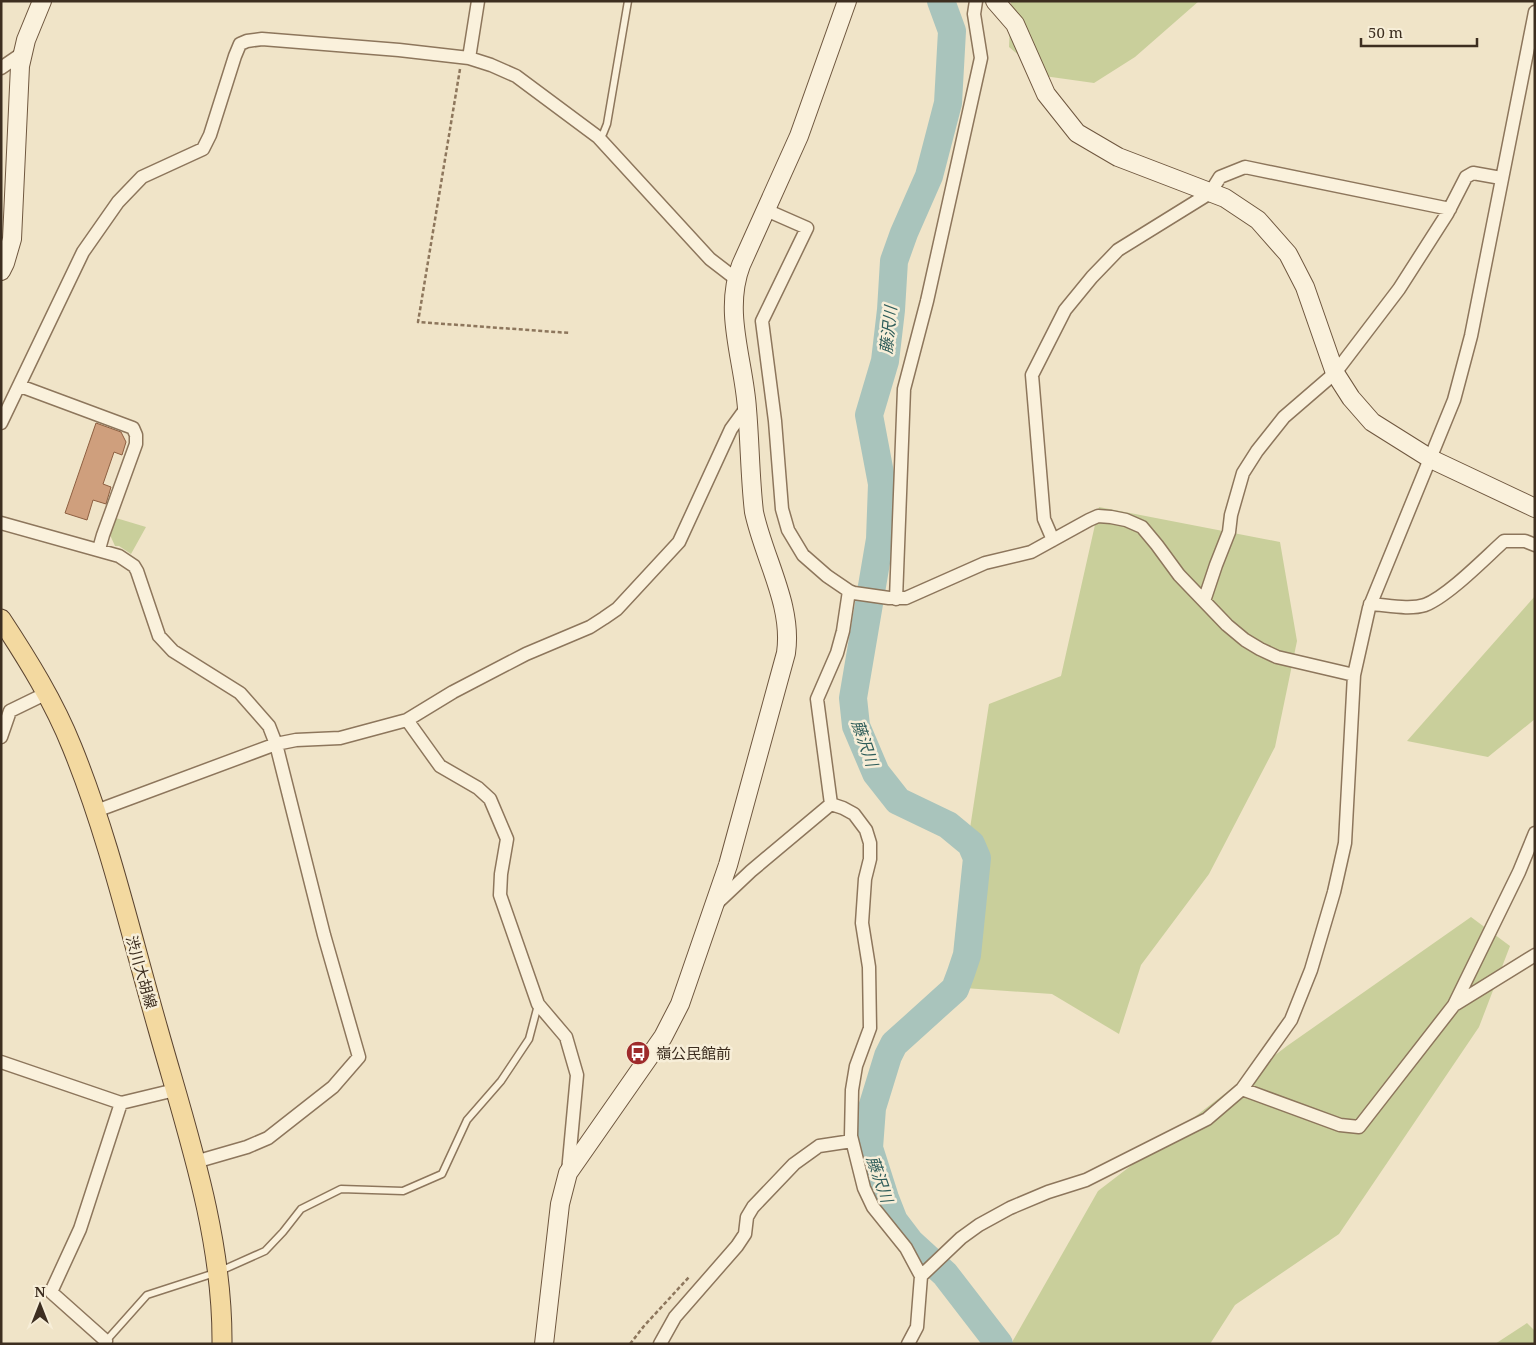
<svg xmlns="http://www.w3.org/2000/svg" width="1536" height="1345" font-family="'Noto Serif','Noto Sans JP',serif">
<style>
.green{fill:#c9cf9b}
.lines{fill:none;stroke-linecap:round;stroke-linejoin:round}
.river{stroke:#a9c4bc;stroke-width:28}
.building{fill:#cf9f7d;stroke:#8d5f41}
.lane-casing{stroke:#8d765c;stroke-width:9}
.street-casing{stroke:#8d765c;stroke-width:15}
.secondary-casing{stroke:#6f573f;stroke-width:20}
.primary-casing{stroke:#5b4430;stroke-width:21}
.path{stroke:#8d765c;stroke-width:2.5;stroke-dasharray:4 2.5;stroke-linecap:butt}
.lane{stroke:#faf1dc;stroke-width:6}
.street{stroke:#faf1dc;stroke-width:12}
.secondary{stroke:#faf1dc;stroke-width:18}
.primary{stroke:#f3d9a0;stroke-width:19}
.labels{text-anchor:middle;dominant-baseline:central;stroke-width:5;stroke-linejoin:round;paint-order:stroke}
.street-label{font-size:15px;fill:#3d2e20;stroke:#f7eed8}
.poi-label{font-size:15px;fill:#3d2e20;stroke:#f7eed8;text-anchor:start}
.water-label{font-size:16px;font-style:italic;fill:#2f5d5a;stroke:#f7eed8}
</style>
<rect width="100%" height="100%" fill="#f0e4c8"/>
<path class="green" d="M1011 1H1199L1135 57 1094 83 1044 76 1009 47Z
M1099 507 1280 542 1297 641 1275 747 1209 874 1141 965 1119 1034 1052 994 950 987 960 894 989 704 1061 676Z
M116 518 146 527 131 554 119 546H115L110 535Z
M1535 596V719L1488 757 1407 741Z
M1471 917 1510 946 1479 1027 1339 1234 1235 1305 1210 1344H1011L1098 1191 1287 1046Z
M1527 1323 1535 1331V1344H1495Z"/>
<g class="lines">
<path class="river" d="M941 1 952 31 948 103 929 176 904 233 894 261 891 310 885 361 869 415 882 484 880 539 853 698 856 726 876 773 898 801 948 825 971 844 977 858 967 955 961 973 955 989 894 1044 888 1056 872 1108 869 1148 885 1198 894 1221 910 1242 945 1274 999 1344"/>
</g>
<path class="building" d="M96 423 121 432 126 442 122 455 114 452 103 484 111 487 106 504 93 500 87 520 65 513Z"/>
<g class="lines">
<g class="lane-casing">
<path id="lane" d="M598 137 603 134 607 124 628 1
M106 1341 147 1295 218 1272 265 1251 283 1232 301 1209 341 1189 403 1191 442 1174 467 1120 501 1081 529 1039 538 1005"/>
</g>
<g class="street-casing">
<path id="street" d="M469 58 478 1
M1 68 23 53
M766 210 807 228 762 321 775 421 782 509 788 530 803 555 827 576 849 591 854 593 889 598H906L985 563 1031 552 1089 520 1098 516 1111 517 1126 520 1142 527 1157 545 1179 575 1227 625 1245 640 1260 649 1277 657 1354 675
M20 386 133 428 136 435V444L103 535 99 549
M1 423 83 252 118 202 142 177 203 149 210 135 235 56 240 44 247 41 262 39 399 50 469 58 491 65 516 76 598 137 710 259 736 279
M1 523 119 556 134 566 137 571 159 636 173 651 240 693 269 726 276 744 324 935 359 1057 333 1087 268 1138 247 1147 195 1162
M1053 540 1044 519 1032 375 1065 310 1092 277 1118 250 1210 193 1220 177 1245 167 1450 209
M896 599 904 389 927 301 981 58 974 14 976 1
M1204 601 1216 565 1229 532 1231 515 1243 473 1257 451 1284 417 1335 373 1399 289 1447 214 1466 177 1473 173 1501 178
M1370 604C1387 605 1409 610 1425 605 1448 596 1484 559 1504 541H1525L1535 545
M407 720 440 766 478 788 490 799 507 839 501 874 500 895 538 1004 566 1037 577 1075 568 1172
M1 737 10 711 47 693
M831 804 817 699 837 653 843 631 849 591
M96 811 276 744 296 740 340 738 407 720 453 692 526 654 590 627 604 618 617 609 679 542 731 429 747 407
M715 905 751 871 831 804 843 808 854 814 866 830 870 843V859L865 879 862 923 869 967 870 1028 856 1066 852 1090 851 1136 864 1188 873 1207 906 1248 921 1276 917 1327 908 1344
M1456 1004 1535 955
M1 1062 121 1103 175 1090
M1242 1089 1340 1125 1359 1127 1454 1005 1519 872 1535 833
M921 1276 961 1238 979 1225 1010 1208 1048 1192 1086 1180 1207 1119 1242 1089 1291 1020 1311 970 1334 892 1345 843 1354 675 1369 608 1454 400 1471 336 1535 12
M105 1344 106 1341 51 1292 80 1229 121 1103
M660 1344 675 1317 737 1246 745 1234 747 1217 753 1207 794 1164 819 1146 852 1141"/>
</g>
<g class="secondary-casing">
<path id="secondary" d="M995 1 1015 24 1046 94 1077 133 1118 157 1225 198 1258 220 1288 254 1305 287 1335 373 1351 398 1372 422 1431 459 1535 508
M1 271 5 263 12 239 20 66 26 40 42 1
M544 1344 560 1204 568 1173 663 1037 680 1004 728 865 786 653C793 605 764 559 754 512 750 478 750 443 747 409 744 361 723 312 741 265L799 136 847 1"/>
</g>
<g class="primary-casing">
<path id="primary" d="M1 619C28 660 54 702 72 747 109 838 131 935 158 1029 187 1132 223 1236 222 1344"/>
</g>
<path class="path" d="M460 69 418 322 570 333
M630 1344 644 1326 690 1276"/>
<use href="#lane" class="lane"/>
<use href="#street" class="street"/>
<use href="#secondary" class="secondary"/>
<use href="#primary" class="primary"/>
</g>
<defs>
<g id="bus-disc" transform="scale(1.25)"><circle r="9.5" fill="#9e2a2b" stroke="#f7eed8"/><path d="M-5-6H5V4H4V6H2V4H-2V6H-4V4H-5ZM-3.5-4V0h7V-4ZM-3.5 1.2v1.5H-2V1.2ZM2 1.2v1.5H3.5V1.2Z" fill="#fff"/></g>
</defs>
<g fill-rule="evenodd">
<use href="#bus-disc" x="638" y="1053"/>
</g>
<g class="labels">
<g class="street-label">
<text transform="translate(142 972) rotate(74)">渋川大胡線</text>
</g>
<g class="poi-label">
<text x="656" y="1053">嶺公民館前</text>
</g>
<g class="water-label">
<text transform="translate(888 330) rotate(-84)">藤沢川</text>
<text transform="translate(865 743) rotate(71)">藤沢川</text>
<text transform="translate(880 1179) rotate(71)">藤沢川</text>
</g>
</g>
<rect width="1536" height="1345" fill="none" stroke="#3d2e20" stroke-width="5"/>
<g transform="translate(40 1305)" stroke="#f7eed8" stroke-width="4" paint-order="stroke">
<path d="M0-4L9 19L0 12L-9 19Z" fill="#3d2e20"/>
<text y="-8" font-size="14" font-weight="bold" text-anchor="middle" fill="#3d2e20">N</text>
</g>
<path d="M1361 38v8h116v-8" fill="none" stroke="#3d2e20" stroke-width="2.5"/>
<text x="1368" y="38" font-size="15" fill="#3d2e20" stroke="#f7eed8" stroke-width="4" paint-order="stroke">50 m</text>
</svg>
